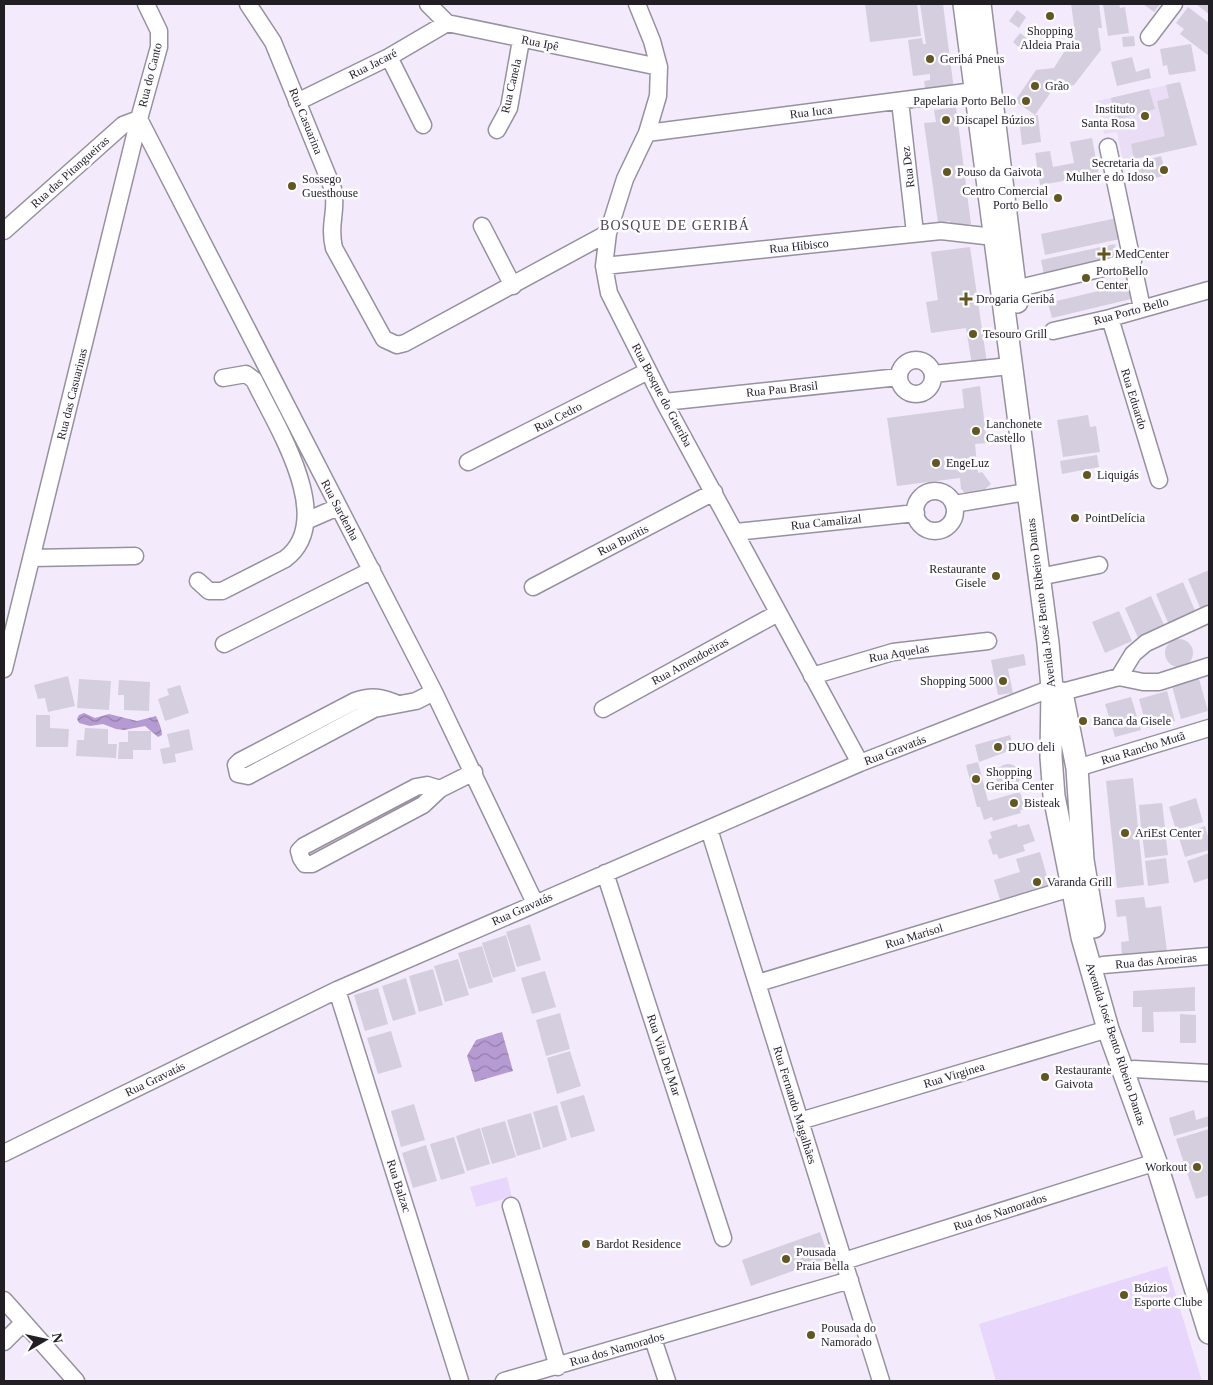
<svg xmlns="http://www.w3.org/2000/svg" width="1213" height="1385" font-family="Georgia,serif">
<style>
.built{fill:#e9def6}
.pitch{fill:#e8d6fc}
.water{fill:url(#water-waves)}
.building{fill:#d5cede}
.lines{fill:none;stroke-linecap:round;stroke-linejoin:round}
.minor-casing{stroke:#97909f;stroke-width:19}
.major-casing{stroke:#97909f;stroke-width:24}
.minor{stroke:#fff;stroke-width:16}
.major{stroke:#fff;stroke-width:21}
.poi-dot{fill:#625623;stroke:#fdfcff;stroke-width:2}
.labels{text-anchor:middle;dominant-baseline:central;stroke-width:5;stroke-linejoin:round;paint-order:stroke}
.poi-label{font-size:12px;fill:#211e24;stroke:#fdfcff;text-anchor:start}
.street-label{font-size:12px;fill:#211e24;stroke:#fdfcff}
.neighbourhood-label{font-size:14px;letter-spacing:1px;fill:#4c4553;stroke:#fdfcff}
</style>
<defs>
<pattern id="water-waves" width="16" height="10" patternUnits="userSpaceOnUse" patternTransform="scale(1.25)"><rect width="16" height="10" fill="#b59bd1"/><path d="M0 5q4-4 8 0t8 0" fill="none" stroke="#937ea9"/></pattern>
</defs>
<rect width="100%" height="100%" fill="#f3ebfc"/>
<path class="built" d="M1180 82 1197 145 1123 162 1117 132 1104 134 1097 101Z"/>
<path class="pitch" d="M507 1177 512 1197 476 1207 470 1187Z
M1167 1266 1202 1381H996L979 1324Z"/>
<path class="water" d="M84 713 95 718 109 714 137 721 156 716C158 721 162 728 162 735L158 737 145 726 124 730 116 729 103 724 90 726 79 723 77 719 79 715Z
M502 1032 513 1071 475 1082 467 1056 476 1040Z"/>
<path class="building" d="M865 4H917L921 36 870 42Z
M920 4H943L954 90 926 93 924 81 930 80V74L913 76 908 40 922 38 923 44H926Z
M1071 4H1099L1102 28H1098L1101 50 1074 85 1053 89 1035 115 1015 101 1036 70 1054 68 1077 31 1075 32Z
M1103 4H1119L1120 8 1125 7 1129 33 1108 36Z
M1143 4H1160L1154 12Z
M1196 4H1209V14Z
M1188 7 1209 23V56L1180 34 1184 29 1176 23Z
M1017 10 1026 17 1019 28 1009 21Z
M1020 33 1029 40 1021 49 1013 42Z
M1134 36 1135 46 1123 47 1122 37Z
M1191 44 1196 71 1169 75 1167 65 1163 66 1160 49Z
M1132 57 1136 72 1149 68 1151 78 1117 86 1111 62Z
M1180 82 1197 145 1134 159 1131 144 1165 136 1157 101 1169 98 1166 85Z
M1149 89 1155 109 1116 120 1111 98Z
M956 107 971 224 951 227 950 221 938 223 924 123 936 122 934 110Z
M1038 115 1041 142 1022 145 1019 118Z
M1092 138 1099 175 1040 185 1035 153 1050 151 1053 167 1074 163 1070 142Z
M1161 156 1166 175 1142 182 1136 163Z
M1117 218 1120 239 1045 255 1041 234Z
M1115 244 1118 258 1044 275 1041 260Z
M970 247 987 363 972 365 966 328 931 333 926 302 938 300 931 252Z
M1128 284 1131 299 1052 318 1048 303Z
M980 386 987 443 975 444 978 473 982 472 991 484 981 493 966 494 961 489 960 478 897 486 887 418 964 408 962 389Z
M1088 415 1090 427 1096 426 1100 452 1063 457 1057 420Z
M1097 455 1099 467 1062 474 1060 461Z
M1209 570V607L1201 610 1188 579Z
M1183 582 1196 613 1169 625 1156 594Z
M1151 596 1165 627 1138 638 1125 608Z
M1119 611 1132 641 1105 653 1092 622Z
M1165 653a14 14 0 1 1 28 0a14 14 0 1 1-28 0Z
M1024 654 1026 665 1008 669 1013 693 998 695 991 660Z
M68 676 75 706 48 712 45 698 38 699 34 685Z
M79 679 111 681 109 710 77 708Z
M1199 679 1208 711 1181 719 1172 686Z
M119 680 150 682 149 711 124 710V695H118Z
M180 685 189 713 165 721 158 699 169 695 167 689Z
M1167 691 1175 721 1147 728 1139 699Z
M1131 697 1141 730 1115 737 1105 704Z
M36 715H50V728L69 729 68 747H36Z
M85 728 108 729V744H117L116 758 76 756 77 740H84Z
M189 729 193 750 175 754 176 762 163 764 160 749 170 747 167 734Z
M128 731H151V750H133V759H118L119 742H128Z
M1010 735 1014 749 979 762 975 745Z
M978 762 988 801 1020 792 1025 809 1020 810 1021 813 993 821 992 817 984 820 980 807H977L966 765Z
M996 776a12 12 0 1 1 24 0a12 12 0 1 1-24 0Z
M1133 778 1144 885 1117 888 1106 781Z
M1196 798 1203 822 1176 830 1169 807Z
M1162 803 1165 827 1141 829 1139 805Z
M1017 824 1018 827 1029 824 1035 841 1023 845 1025 851 999 859 997 854 993 855 988 840 992 838 990 832Z
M1205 826 1209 840V850L1185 857 1178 835Z
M1165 830 1168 855 1145 858 1142 833Z
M1040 852 1050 887 1001 903 994 880 1020 872 1016 859Z
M1209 853V878L1194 883 1187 861Z
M1166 858 1169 883 1148 886 1145 861Z
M1144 897 1146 908 1161 906 1167 951 1122 957 1121 942 1129 941 1126 916 1117 917 1115 900Z
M530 924 541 960 517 967 506 932Z
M506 935 516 971 493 978 482 943Z
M482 946 493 982 469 989 458 953Z
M458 959 469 995 445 1002 434 966Z
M433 969 443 1005 419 1012 409 976Z
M545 971 556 1007 532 1014 521 978Z
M406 978 416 1014 393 1021 382 986Z
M1195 987V1011L1153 1012 1154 1032H1142V1007H1133V991Z
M378 988 388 1024 365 1031 354 995Z
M560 1013 570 1049 546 1056 536 1020Z
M1180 1014 1196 1015V1043H1180Z
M391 1031 402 1067 378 1074 367 1038Z
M570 1051 581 1086 557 1094 547 1058Z
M584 1095 595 1131 571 1138 560 1102Z
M414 1104 425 1140 401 1147 391 1111Z
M557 1105 567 1140 543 1148 533 1112Z
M1194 1110 1196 1120 1209 1116V1126L1174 1136 1169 1118Z
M531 1113 541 1149 517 1156 507 1120Z
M505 1121 516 1157 492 1164 481 1128Z
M480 1128 490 1164 467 1171 456 1136Z
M1209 1129V1195L1196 1199 1176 1139Z
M454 1137 465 1173 441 1180 430 1144Z
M426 1145 437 1181 413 1188 402 1153Z
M820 1232 829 1258 751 1286 742 1260Z"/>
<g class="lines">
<g class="minor-casing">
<path id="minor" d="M248 4 273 42 333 189C338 211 328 223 334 248L384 339 397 345 405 343 608 233
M428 4 447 23 659 67
M637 4 652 41 659 67 658 96 647 133 625 179 608 233 604 266 609 293 664 402 860 763
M1149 37 1174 4
M389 57 423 125
M900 101 915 233
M297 102 389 57 447 23
M139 119 434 692 535 903
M497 130 509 108 521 40
M647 133 974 91
M1108 147 1142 308
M482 226 513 286
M4 231 123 125 139 119
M604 266 941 231 994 237
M1015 289 1133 261
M1110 318 1159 480
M1053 331 1110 318 1209 290
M899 377a17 17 0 1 1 34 0a17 17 0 1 1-34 0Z
M933 374 1010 366
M664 402 899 377
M468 462 648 371
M915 511a20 20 0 1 1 40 0a20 20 0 1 1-40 0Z
M954 504 1027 492
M306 521 338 507
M736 532 916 513
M32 558 135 556
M1049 575 1099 565
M198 581 209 591H222L285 559C338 520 275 424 254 380L246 374 223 378
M533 587 714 492
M224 644 372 570
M4 669 139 119 159 47V31L146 4
M812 676 893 652 988 641
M1119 677 1133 654 1146 643 1209 614
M1062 692 1119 677 1143 682H1159L1209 666
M398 704C382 697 372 695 355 701L240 761 236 765 238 774 248 776 374 709 416 701 434 692
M603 709 778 613
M1077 768 1209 728
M440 789 427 785 416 787 304 846 299 851 301 858 305 864H312L423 805 440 789 474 772
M709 829 881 1381
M605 873 723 1238
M1103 965 1209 956
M758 983 1071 888
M337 990 460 1381
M1134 1069 1209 1073
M800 1121 1108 1029
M4 1153 337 990 860 763 1052 688
M511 1206 558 1367
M844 1261 1156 1162
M4 1300 76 1381
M653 1339 667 1381
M4 1342 23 1323
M504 1381 850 1280"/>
</g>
<g class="major-casing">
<path id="major" d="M964 4 1048 643 1052 688 1051 757 1054 796 1082 937 1108 1029 1156 1162 1209 1333
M980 4 1017 302
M1062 693 1077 768 1083 860 1094 927"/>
</g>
<use href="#minor" class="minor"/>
<use href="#major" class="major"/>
</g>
<g class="poi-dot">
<circle cx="1050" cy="16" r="5"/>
<circle cx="930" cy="59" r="5"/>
<circle cx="1035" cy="86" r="5"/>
<circle cx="1026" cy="101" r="5"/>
<circle cx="1145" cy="116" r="5"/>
<circle cx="946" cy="120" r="5"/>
<circle cx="1164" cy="170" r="5"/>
<circle cx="947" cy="172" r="5"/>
<circle cx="292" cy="186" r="5"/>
<circle cx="1058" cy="198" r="5"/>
<path d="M1101.5 246.5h5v5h5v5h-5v5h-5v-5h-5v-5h5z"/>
<circle cx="1086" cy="278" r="5"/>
<path d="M963.5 291.5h5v5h5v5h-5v5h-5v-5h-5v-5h5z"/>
<circle cx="973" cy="334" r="5"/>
<circle cx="976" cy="431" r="5"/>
<circle cx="936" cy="463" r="5"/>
<circle cx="1087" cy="475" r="5"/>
<circle cx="1075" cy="518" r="5"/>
<circle cx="996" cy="576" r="5"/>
<circle cx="1003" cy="681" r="5"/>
<circle cx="1083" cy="721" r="5"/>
<circle cx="998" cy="747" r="5"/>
<circle cx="976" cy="779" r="5"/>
<circle cx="1014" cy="803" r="5"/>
<circle cx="1125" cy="833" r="5"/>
<circle cx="1037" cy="882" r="5"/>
<circle cx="1045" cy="1077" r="5"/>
<circle cx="1197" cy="1167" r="5"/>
<circle cx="586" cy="1244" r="5"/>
<circle cx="786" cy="1259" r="5"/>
<circle cx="1124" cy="1295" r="5"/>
<circle cx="811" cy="1335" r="5"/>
</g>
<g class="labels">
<g class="poi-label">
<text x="1050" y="31" text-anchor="middle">Shopping<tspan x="1050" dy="14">Aldeia Praia</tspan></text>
<text x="940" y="59">Geribá Pneus</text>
<text x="1045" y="86">Grão</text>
<text x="1016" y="101" text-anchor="end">Papelaria Porto Bello</text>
<text x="1135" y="109" text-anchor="end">Instituto<tspan x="1135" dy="14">Santa Rosa</tspan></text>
<text x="956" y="120">Discapel Búzios</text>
<text x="1154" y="163" text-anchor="end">Secretaria da<tspan x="1154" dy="14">Mulher e do Idoso</tspan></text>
<text x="957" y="172">Pouso da Gaivota</text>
<text x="302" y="179">Sossego<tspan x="302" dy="14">Guesthouse</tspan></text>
<text x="1048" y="191" text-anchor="end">Centro Comercial<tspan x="1048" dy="14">Porto Bello</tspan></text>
<text x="1115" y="254">MedCenter</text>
<text x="1096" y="271">PortoBello<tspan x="1096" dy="14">Center</tspan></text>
<text x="976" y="299">Drogaria Geribá</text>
<text x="983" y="334">Tesouro Grill</text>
<text x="986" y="424">Lanchonete<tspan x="986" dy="14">Castello</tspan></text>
<text x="946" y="463">EngeLuz</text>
<text x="1097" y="475">Liquigás</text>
<text x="1085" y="518">PointDelícia</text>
<text x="986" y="569" text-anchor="end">Restaurante<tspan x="986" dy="14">Gisele</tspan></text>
<text x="993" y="681" text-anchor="end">Shopping 5000</text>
<text x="1093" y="721">Banca da Gisele</text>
<text x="1008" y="747">DUO deli</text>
<text x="986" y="772">Shopping<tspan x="986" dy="14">Geriba Center</tspan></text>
<text x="1024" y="803">Bisteak</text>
<text x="1135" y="833">AriEst Center</text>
<text x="1047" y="882">Varanda Grill</text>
<text x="1055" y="1070">Restaurante<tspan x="1055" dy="14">Gaivota</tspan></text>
<text x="1187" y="1167" text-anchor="end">Workout</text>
<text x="596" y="1244">Bardot Residence</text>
<text x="796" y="1252">Pousada<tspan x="796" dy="14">Praia Bella</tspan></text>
<text x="1134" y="1288">Búzios<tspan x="1134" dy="14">Esporte Clube</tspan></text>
<text x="821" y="1328">Pousada do<tspan x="821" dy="14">Namorado</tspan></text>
</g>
<g class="street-label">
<text transform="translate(540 43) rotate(11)">Rua Ipê</text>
<text transform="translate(373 64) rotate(-27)">Rua Jacaré</text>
<text transform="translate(150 75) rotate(-76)">Rua do Canto</text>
<text transform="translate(511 86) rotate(-77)">Rua Canela</text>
<text transform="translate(811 112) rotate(-7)">Rua Iuca</text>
<text transform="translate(306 121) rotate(68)">Rua Casuarina</text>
<text transform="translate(908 167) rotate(-97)">Rua Dez</text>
<text transform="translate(70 172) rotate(-42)">Rua das Pitangueiras</text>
<text transform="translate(799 246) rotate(-6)">Rua Hibisco</text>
<text transform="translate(1131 311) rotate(-15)">Rua Porto Bello</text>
<text transform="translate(782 389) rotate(-6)">Rua Pau Brasil</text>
<text transform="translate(72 394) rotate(-76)">Rua das Casuarinas</text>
<text transform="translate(662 395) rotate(62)">Rua Bosque do Gueriba</text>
<text transform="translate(1134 399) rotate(73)">Rua Eduardo</text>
<text transform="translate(558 417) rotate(-27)">Rua Cedro</text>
<text transform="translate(340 510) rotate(62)">Rua Sardenha</text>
<text transform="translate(826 522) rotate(-6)">Rua Camalizal</text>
<text transform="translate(623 540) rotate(-27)">Rua Buritis</text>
<text transform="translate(1041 603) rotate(-97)">Avenida José Bento Ribeiro Dantas</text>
<text transform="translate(899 653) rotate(-10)">Rua Aquelas</text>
<text transform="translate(690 661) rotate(-29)">Rua Amendoeiras</text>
<text transform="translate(1143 748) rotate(-17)">Rua Rancho Mutã</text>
<text transform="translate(895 750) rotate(-21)">Rua Gravatás</text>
<text transform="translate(522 909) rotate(-24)">Rua Gravatás</text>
<text transform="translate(914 936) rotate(-17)">Rua Marisol</text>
<text transform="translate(1156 961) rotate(-5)">Rua das Aroeiras</text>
<text transform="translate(1116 1044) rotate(72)">Avenida José Bento Ribeiro Dantas</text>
<text transform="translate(664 1055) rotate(72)">Rua Vila Del Mar</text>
<text transform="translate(954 1075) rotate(-17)">Rua Virginea</text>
<text transform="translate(155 1079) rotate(-26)">Rua Gravatás</text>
<text transform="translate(795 1105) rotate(73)">Rua Fernando Magalhães</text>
<text transform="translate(399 1186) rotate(72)">Rua Balzac</text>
<text transform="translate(1000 1212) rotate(-18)">Rua dos Namorados</text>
<text transform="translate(617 1349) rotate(-16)">Rua dos Namorados</text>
</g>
<g class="neighbourhood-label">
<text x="675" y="225">BOSQUE DE GERIBÁ</text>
</g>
</g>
<rect width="1213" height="1385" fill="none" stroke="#211e24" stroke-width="10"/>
<g transform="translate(45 1340) rotate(81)" stroke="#fdfcff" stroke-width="4" paint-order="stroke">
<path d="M0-4L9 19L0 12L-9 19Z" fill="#211e24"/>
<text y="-8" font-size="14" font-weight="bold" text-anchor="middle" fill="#211e24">N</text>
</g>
</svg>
